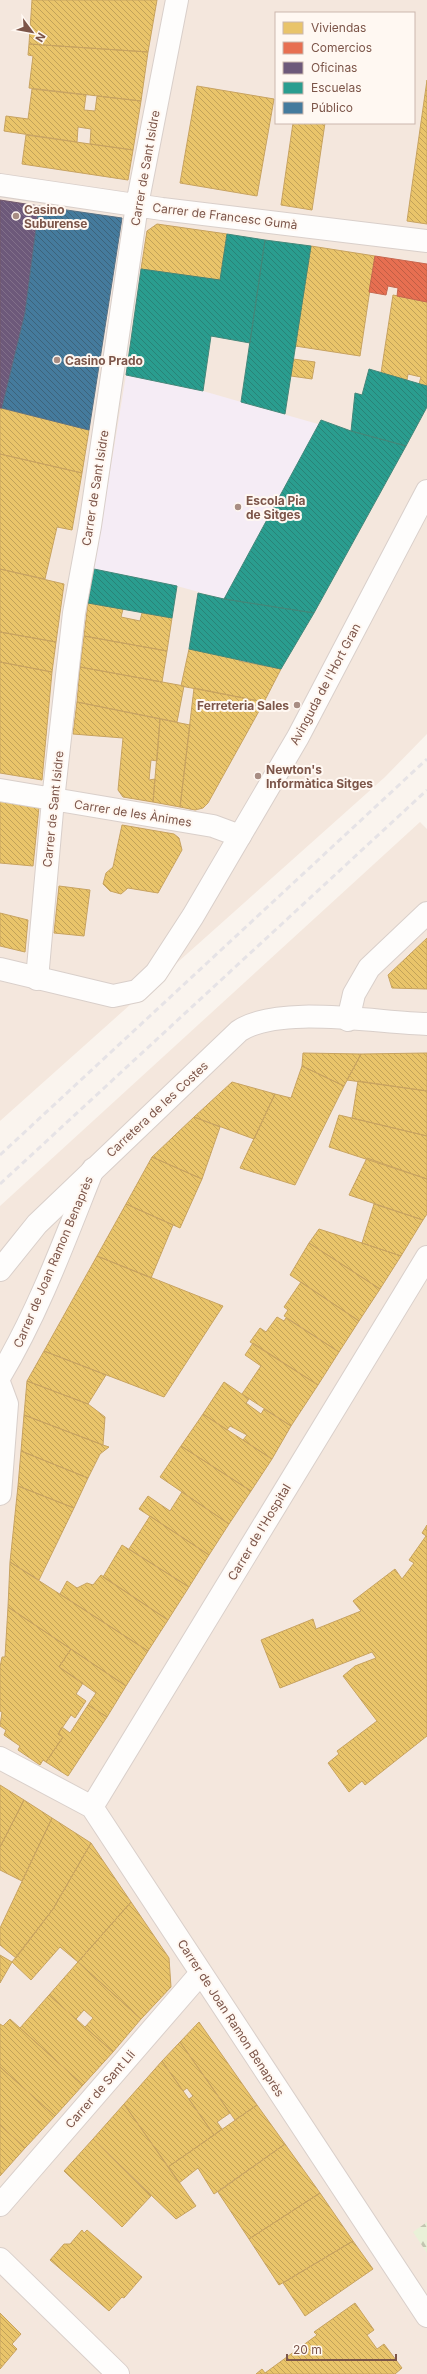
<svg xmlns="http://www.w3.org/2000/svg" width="427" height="2374" font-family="Inter,sans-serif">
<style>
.residential{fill:#f4e7dd;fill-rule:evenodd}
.education{fill:#f5ecf5}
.forest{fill:url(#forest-firs)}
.homes{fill:url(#homes-back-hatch);stroke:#c8a360}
.shops{fill:url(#shops-back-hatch);stroke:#c7674f}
.offices{fill:url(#offices-back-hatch);stroke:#72586b}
.schools{fill:url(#schools-back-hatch);stroke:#43877a}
.public{fill:url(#public-back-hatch);stroke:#567084}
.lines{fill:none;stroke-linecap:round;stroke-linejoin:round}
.minor-casing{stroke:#d9cfca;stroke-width:24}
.tertiary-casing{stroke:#d9cfca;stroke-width:24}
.minor{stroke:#fefdfc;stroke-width:22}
.tertiary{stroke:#fefdfc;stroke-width:22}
.rail{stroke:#e6e3e6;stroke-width:3;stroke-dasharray:6 4;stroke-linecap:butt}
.poi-dot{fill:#a88d83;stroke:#fff8f2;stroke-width:1.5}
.labels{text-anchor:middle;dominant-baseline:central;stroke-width:4;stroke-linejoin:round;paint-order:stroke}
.street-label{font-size:12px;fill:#7c5549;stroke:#fff8f2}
.poi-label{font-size:12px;font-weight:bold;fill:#7c5549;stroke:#fff8f2;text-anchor:start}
</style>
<defs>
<pattern id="forest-firs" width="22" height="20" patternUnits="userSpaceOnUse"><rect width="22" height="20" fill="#e9f1d8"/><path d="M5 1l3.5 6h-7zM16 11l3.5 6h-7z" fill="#c2c6b1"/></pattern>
<pattern id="homes-back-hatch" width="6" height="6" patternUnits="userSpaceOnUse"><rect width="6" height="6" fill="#e9c46a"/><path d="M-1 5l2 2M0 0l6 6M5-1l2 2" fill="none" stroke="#c2a259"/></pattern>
<pattern id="shops-back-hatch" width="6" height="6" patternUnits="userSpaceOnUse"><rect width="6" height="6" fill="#e76f51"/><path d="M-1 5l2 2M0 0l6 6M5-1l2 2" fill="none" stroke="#c05e45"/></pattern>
<pattern id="offices-back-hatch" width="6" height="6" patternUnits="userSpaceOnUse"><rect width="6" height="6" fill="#6d597a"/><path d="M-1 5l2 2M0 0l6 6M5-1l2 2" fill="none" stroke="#82708a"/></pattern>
<pattern id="schools-back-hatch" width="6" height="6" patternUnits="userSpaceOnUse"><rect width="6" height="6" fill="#2a9d8f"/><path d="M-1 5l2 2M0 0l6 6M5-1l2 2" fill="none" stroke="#298377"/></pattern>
<pattern id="public-back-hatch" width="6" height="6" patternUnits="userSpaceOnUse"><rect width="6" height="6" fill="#457b9d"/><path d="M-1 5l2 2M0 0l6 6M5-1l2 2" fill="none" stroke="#3d637b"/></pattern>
</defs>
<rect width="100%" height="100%" fill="#faf4ee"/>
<path class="residential" d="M0 0H427V734L385 777 0 1121ZM276 13H414V123H276Z
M420 822 427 829V2374H0V1206Z"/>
<path class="education" d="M126 375 203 391 318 424 321 420 351 431 224 599 177 586 94 569Z"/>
<path class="forest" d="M427 2222V2253L413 2232Z"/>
<path class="homes" d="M32 0H157L148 52 29 44Z
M29 44 148 52 141 101 29 88 33 56 28 55Z
M427 80V224L407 221Z
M197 86 274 99 257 196 180 183Z
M32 89 86 95 84 110 95 111 97 96 141 101 133 150 90 144 91 129 78 127 77 142 4 131 6 116 28 119Z
M293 123H325L312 210 281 205Z
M26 135 133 150 128 180 22 164Z
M157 224 227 234 220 280 141 269 147 231Z
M311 246 375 256 360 356 295 346Z
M393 295 427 302V386L419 384 421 377 408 374 407 380 381 373Z
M293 359 315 362 312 379 291 376Z
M0 408 89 430 82 473 0 454Z
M0 454 82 473 72 530 57 527 45 579 0 569Z
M0 569 64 584 56 642 0 632Z
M88 603 123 609 121 617 140 621 142 613 172 618 167 651 84 636Z
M0 632 56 642 52 672 0 662Z
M84 636 167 651 162 682 80 667Z
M189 649 240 658 239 661 281 669 264 702 181 686Z
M0 662 52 672 42 780 0 773Z
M80 667 184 686 177 722 77 702Z
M194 688 264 702 208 803 203 808 195 810 180 807Z
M77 702 160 719 157 761 151 760 149 780 155 779 153 802 123 797 118 790 123 738 73 734Z
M160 719 190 725 180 807 153 802Z
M0 800 39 807 33 866 0 863Z
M122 825 174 834 179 838 182 850 158 893 128 888 121 894 110 891 103 884 106 873 113 867Z
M59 886 90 890 84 936 54 933Z
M0 913 28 920 25 952 0 946Z
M427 938V989L392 988 388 975Z
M303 1053 361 1054 344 1086 302 1066Z
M427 1053V1091L347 1080 361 1054Z
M302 1066 344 1086 295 1185 240 1168 275 1094 291 1098Z
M358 1081 427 1091V1136L352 1118Z
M232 1082 275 1094 254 1139 194 1117Z
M339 1115 427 1136V1179L329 1147Z
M194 1117 220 1127 202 1179 152 1157Z
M152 1157 202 1179 180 1228 126 1204Z
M367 1158 427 1179V1214L423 1220 349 1195Z
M126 1204 173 1225 151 1278 97 1256Z
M374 1204 423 1220 401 1256 362 1243Z
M319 1229 362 1243 401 1256 380 1289 309 1243Z
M309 1243 380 1289 359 1321 290 1275Z
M97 1256 223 1306 164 1397 44 1351Z
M301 1282 359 1321 339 1352 284 1316 288 1310 284 1307Z
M277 1317 284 1321 286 1318 339 1352 318 1385 250 1342 260 1328 266 1332Z
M253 1343 318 1385 291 1426 242 1394 261 1366 245 1355Z
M44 1351 106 1375 88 1404 27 1381Z
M27 1381 88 1404 105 1417 103 1445 24 1415Z
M224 1382 249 1399 246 1403 261 1414 264 1409 291 1426 272 1459 243 1440 247 1435 230 1426 227 1430 203 1414Z
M203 1414 272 1459 251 1491 181 1446Z
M24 1415 103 1445 109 1447 100 1454 88 1478 21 1451Z
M181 1446 251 1491 229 1524 160 1477Z
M21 1451 88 1478 74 1508 18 1486Z
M18 1486 74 1508 39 1580 10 1562Z
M182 1492 229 1524 209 1555 139 1509 148 1496 170 1511Z
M150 1516 209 1555 189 1587 129 1549Z
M427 1525V1736L365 1785 362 1781 349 1792 328 1763 339 1754 337 1751 377 1721 343 1676 355 1666 376 1658 372 1652 280 1688 261 1640 313 1619 316 1629 361 1611 353 1601 395 1569 402 1579 414 1563 409 1560 426 1536 422 1533Z
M122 1545 189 1587 168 1620 103 1577Z
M10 1562 148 1651 126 1686 8 1607Z
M101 1575 168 1620 148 1651 60 1594 67 1581 77 1588 87 1583 93 1585Z
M8 1607 71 1649 59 1667 83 1683 76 1694 86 1701 75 1718 71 1715 58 1734 63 1737 46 1762 43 1760 40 1765 18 1750 20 1746 4 1735 6 1730 0 1726 2 1712 0 1711V1667L2 1657H5Z
M71 1649 126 1686 107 1717 88 1705 96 1693 59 1667Z
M88 1705 107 1717 68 1776 46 1762 63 1737 58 1734 62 1727 70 1733Z
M0 1785 24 1800 0 1847Z
M24 1800 52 1818 22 1881 0 1870V1847Z
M52 1818 91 1843 53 1909 16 1958 0 1945V1928Z
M91 1843 131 1902 78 1962 60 1947 31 1980 12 1962 53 1909Z
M131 1902 169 1958 171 1987 141 2019 78 1962Z
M0 1955 12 1962 0 1983Z
M78 1962 141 2019 113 2052 85 2027 93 2018 84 2010 76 2019 49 1995Z
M49 1995 113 2052 83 2085 20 2028Z
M10 2019 83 2085 55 2116 0 2067V2024L3 2026Z
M199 2022 257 2105 235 2120 180 2042Z
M180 2042 230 2113 217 2122 222 2129 214 2135 189 2099 193 2096 187 2088 183 2091 162 2061Z
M162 2061 214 2135 168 2167 124 2104Z
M0 2067 55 2116 25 2148 0 2125Z
M124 2104 196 2206 176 2219 93 2139Z
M257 2105 285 2144 214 2194 198 2168 179 2183 168 2167Z
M0 2125 25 2148 0 2176Z
M93 2139 151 2196 122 2227 64 2171Z
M285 2144 320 2193 249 2239 218 2192Z
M320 2193 353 2241 279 2285 249 2239Z
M82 2230 84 2233 87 2230 142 2277 124 2298 122 2297 109 2311 50 2260 64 2244H70Z
M353 2241 373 2269 305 2316 283 2283Z
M355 2303 374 2330 367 2335 377 2349 384 2344 402 2368 395 2374H256L262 2369 265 2373 317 2335 314 2332Z
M0 2313 21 2334 12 2344 17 2349 0 2369Z"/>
<path class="shops" d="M375 256 427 264V302L397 296 398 288 388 286 386 295 369 292Z"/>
<path class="offices" d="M0 200 39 206 25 313 2 408H0Z"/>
<path class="schools" d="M227 234 265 240 250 343 211 336 203 391 126 375 141 269 220 280Z
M265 240 311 246 285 414 241 402Z
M369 369 427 386V407L406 446 351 431 355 393 362 395Z
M321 420 351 431 406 446 314 613 224 599Z
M94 569 177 586 172 618 88 603Z
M198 593 224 599 314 613 281 669 189 649Z"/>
<path class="public" d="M39 206 122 218 89 430 2 408 25 313Z"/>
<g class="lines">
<g class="minor-casing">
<path id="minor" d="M0 185 162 209 427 241
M0 790 213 826 240 836
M37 979 53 800 74 613 90 526 137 205 177 0
M348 1020 354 994 369 968 427 913
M0 1376C39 1311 65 1239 93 1169
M0 1385 7 1404 0 1494
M0 1758 92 1807 427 2316
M92 1807 427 1257
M0 2205 201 1973
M0 2259 118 2374"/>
</g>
<g class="tertiary-casing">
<path id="tertiary" d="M0 969 113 996 137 991 156 973 193 916 298 737 427 491
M0 1270 37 1224 239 1031C279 1004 378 1023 427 1024"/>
</g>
<use href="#minor" class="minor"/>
<use href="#tertiary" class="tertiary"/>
<path class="rail" d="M0 1155 427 759
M0 1184 427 790"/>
</g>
<g class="poi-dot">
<circle cx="16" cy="216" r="4"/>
<circle cx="57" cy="360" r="4"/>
<circle cx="238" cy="507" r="4"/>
<circle cx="297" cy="705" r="4"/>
<circle cx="258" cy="776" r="4"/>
</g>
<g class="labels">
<g class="street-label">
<text transform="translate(145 168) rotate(-80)">Carrer de Sant Isidre</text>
<text transform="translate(225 216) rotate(7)">Carrer de Francesc Gumà</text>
<text transform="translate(95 488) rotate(-81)">Carrer de Sant Isidre</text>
<text transform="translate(325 684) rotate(-62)">Avinguda de l'Hort Gran</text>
<text transform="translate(53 809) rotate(-84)">Carrer de Sant Isidre</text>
<text transform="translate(133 813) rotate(9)">Carrer de les Ànimes</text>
<text transform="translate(157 1109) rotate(-43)">Carretera de les Costes</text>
<text transform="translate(53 1262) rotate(-67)">Carrer de Joan Ramon Benaprès</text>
<text transform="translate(259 1532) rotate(-59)">Carrer de l'Hospital</text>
<text transform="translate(231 2018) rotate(57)">Carrer de Joan Ramon Benaprès</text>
<text transform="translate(100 2089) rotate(-49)">Carrer de Sant Lli</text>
</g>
<g class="poi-label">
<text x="24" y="209">Casino<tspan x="24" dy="14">Suburense</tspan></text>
<text x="65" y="360">Casino Prado</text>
<text x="246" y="500">Escola Pia<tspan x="246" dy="14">de Sitges</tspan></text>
<text x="289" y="705" text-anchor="end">Ferreteria Sales</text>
<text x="266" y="769">Newton's<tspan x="266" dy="14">Informàtica Sitges</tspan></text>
</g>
</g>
<rect x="275" y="12" width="140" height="112" fill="#fff8f2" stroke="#cbb7ae"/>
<rect x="283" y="22" width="20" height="12" fill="#e9c46a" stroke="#cbb7ae"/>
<text x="311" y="32" font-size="12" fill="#7c5549">Viviendas</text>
<rect x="283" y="42" width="20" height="12" fill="#e76f51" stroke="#cbb7ae"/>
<text x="311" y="52" font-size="12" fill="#7c5549">Comercios</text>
<rect x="283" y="62" width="20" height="12" fill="#6d597a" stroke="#cbb7ae"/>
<text x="311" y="72" font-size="12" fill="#7c5549">Oficinas</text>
<rect x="283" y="82" width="20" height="12" fill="#2a9d8f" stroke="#cbb7ae"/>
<text x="311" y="92" font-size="12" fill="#7c5549">Escuelas</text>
<rect x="283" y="102" width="20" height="12" fill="#457b9d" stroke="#cbb7ae"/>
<text x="311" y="112" font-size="12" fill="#7c5549">Público</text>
<g transform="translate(32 32) rotate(122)" stroke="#fff8f2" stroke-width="3" paint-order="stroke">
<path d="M0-3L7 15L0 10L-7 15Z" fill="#7c5549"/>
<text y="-6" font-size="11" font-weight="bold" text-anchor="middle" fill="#7c5549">N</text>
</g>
<path d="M287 2354v6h109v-6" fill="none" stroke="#7c5549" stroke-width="2"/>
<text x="293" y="2354" font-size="12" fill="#7c5549" stroke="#fff8f2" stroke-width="3" paint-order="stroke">20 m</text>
</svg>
